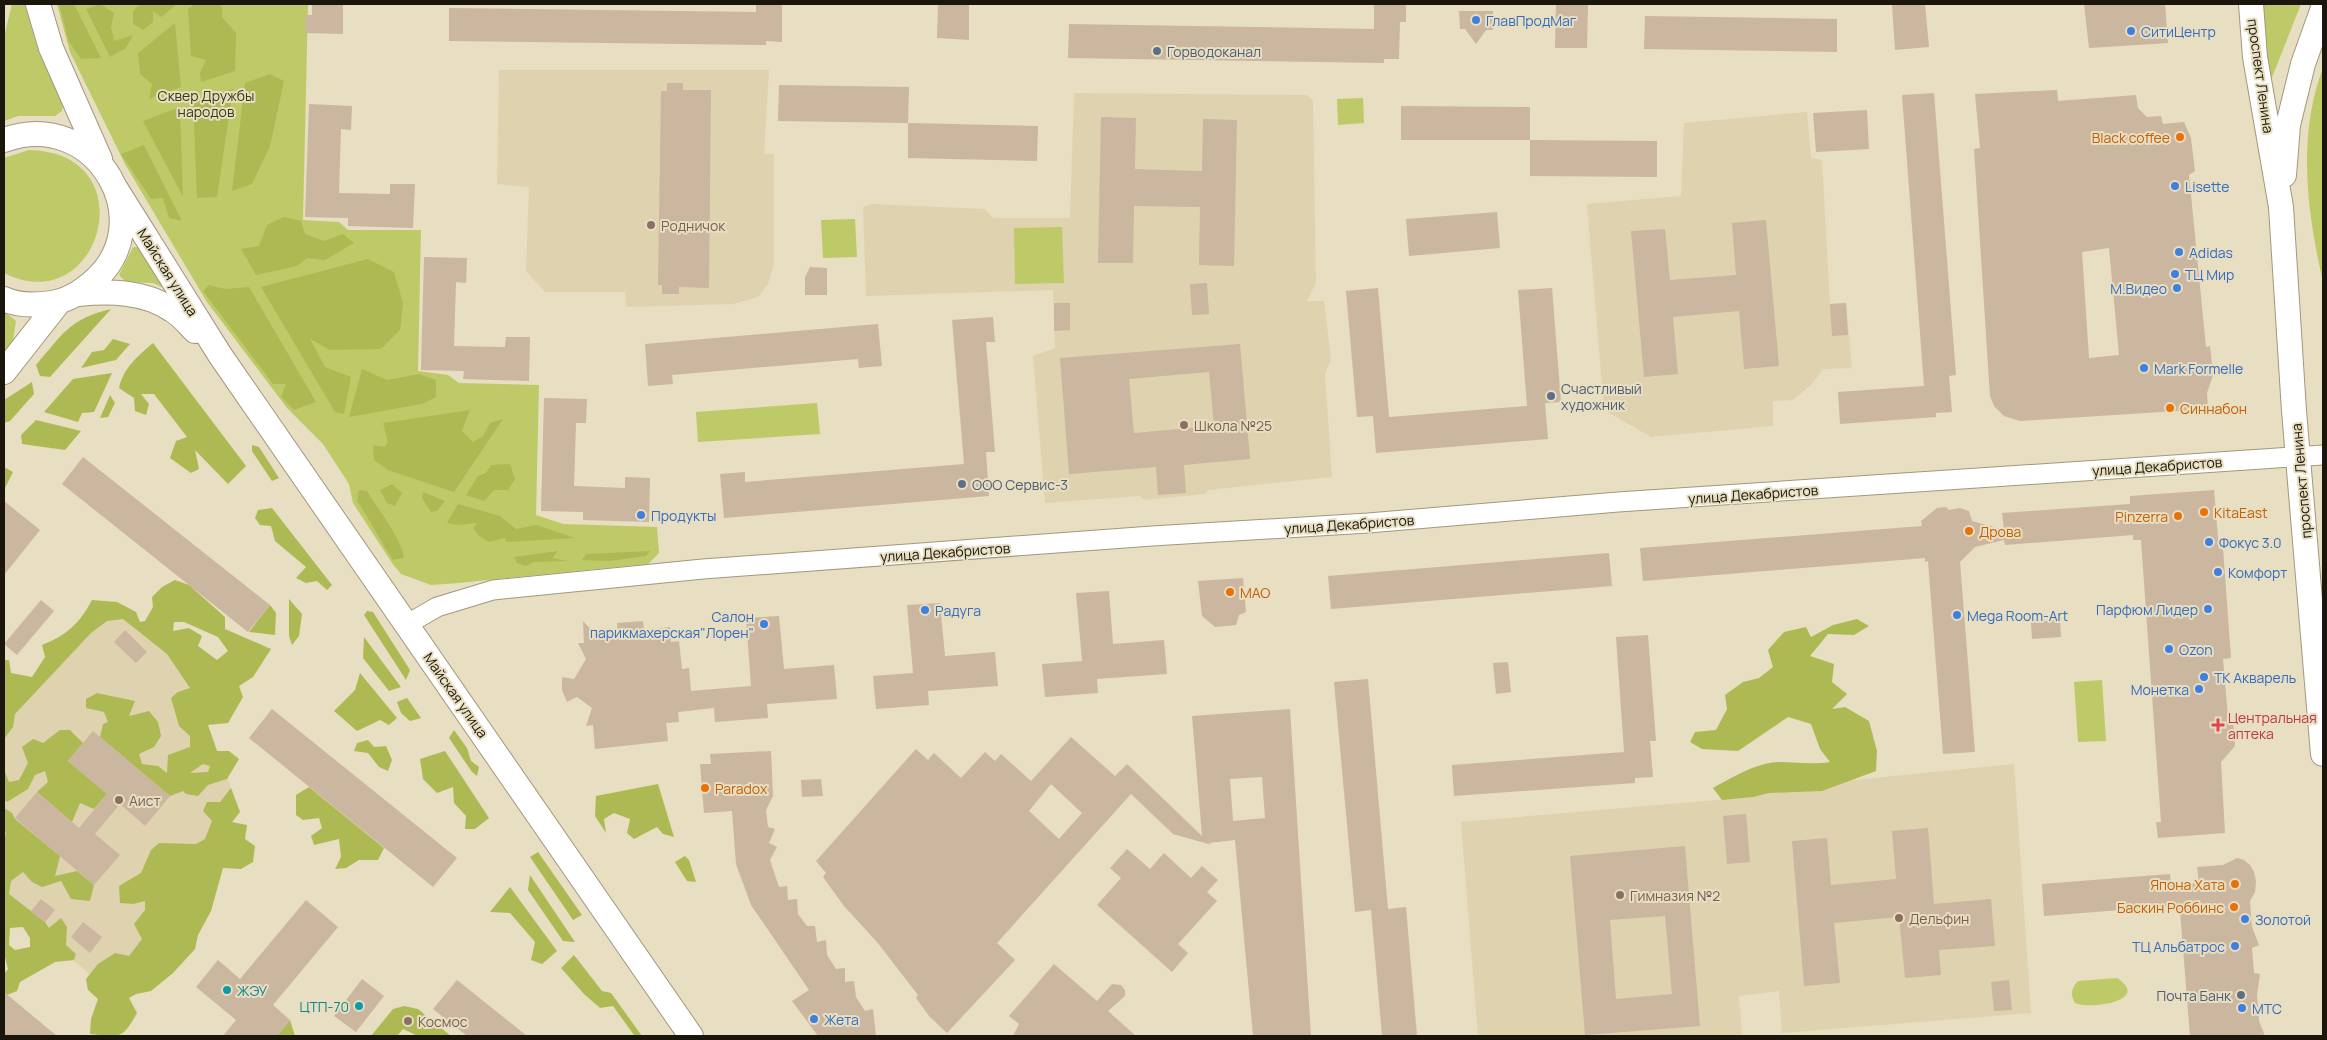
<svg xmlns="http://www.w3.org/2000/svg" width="2327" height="1040" font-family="Manrope,sans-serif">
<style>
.built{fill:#dfd2af}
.green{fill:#bdca67}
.forest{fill:#adba53;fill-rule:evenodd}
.building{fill:#cbb69f;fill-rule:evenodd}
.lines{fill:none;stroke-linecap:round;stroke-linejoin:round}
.minor-casing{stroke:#a2987e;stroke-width:21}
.major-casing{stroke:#a2987e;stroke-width:26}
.minor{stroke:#fff;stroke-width:19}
.major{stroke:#fff;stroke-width:24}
.shop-dot{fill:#3f7fe0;stroke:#e8dec1;stroke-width:2}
.service-dot{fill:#5c6f8a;stroke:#e8dec1;stroke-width:2}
.food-dot{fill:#e8710a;stroke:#e8dec1;stroke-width:2}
.education-dot{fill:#8d6e63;stroke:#e8dec1;stroke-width:2}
.health-dot{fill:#e0444e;stroke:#e8dec1;stroke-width:2}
.culture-dot{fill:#0f9aa8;stroke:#e8dec1;stroke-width:2}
.labels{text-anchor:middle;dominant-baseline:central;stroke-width:4;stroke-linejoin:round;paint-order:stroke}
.shop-label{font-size:14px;fill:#366cbe;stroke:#e8dec1;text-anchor:start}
.service-label{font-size:14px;fill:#4e5e75;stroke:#e8dec1;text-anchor:start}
.street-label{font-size:14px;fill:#1a160c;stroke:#e8dec1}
.park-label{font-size:14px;fill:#363b10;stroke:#e8dec1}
.food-label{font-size:14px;fill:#c56008;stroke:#e8dec1;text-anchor:start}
.education-label{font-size:14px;fill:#785e54;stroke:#e8dec1;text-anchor:start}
.health-label{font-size:14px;fill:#be3a42;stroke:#e8dec1;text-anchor:start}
.culture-label{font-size:14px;fill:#0d838f;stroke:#e8dec1;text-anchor:start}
</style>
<rect width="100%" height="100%" fill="#e8dec1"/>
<path class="built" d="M499 70H769L764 154H774V264L768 284 758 297 733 304 626 307 625 292H545L526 271 529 187 497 184Z
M1074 93 1306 95 1313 100 1316 283 1307 301H1324L1331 360 1325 374 1332 477 1208 490 1205 494 1144 500 1140 496 1045 503 1033 356 1055 348 1053 290 866 296 863 207 872 204 985 209 993 218H1070Z
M1807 112 1811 158 1822 160 1830 304 1846 303 1852 368 1823 369 1811 385 1793 400 1773 401V426L1651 437 1604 410 1587 204 1681 196 1684 123Z
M101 601 187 669 240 812 106 987 4 904V721Z
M2014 764 2031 1013 1782 1033 1779 991 1739 996 1742 1036H1478L1461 822 1752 797V790Z"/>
<path class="green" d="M12 4 25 5 39 53 63 103 62 111 55 116H18L4 121V37Z
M57 4H308L303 220 339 222 348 230H421L418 371 448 375 459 383 539 385 536 515 563 524 657 527 659 553 648 564 459 583 431 585 401 574 392 563 353 503 349 484 323 444 287 408 207 302 125 164 70 52Z
M2263 4H2301L2271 80H2267Z
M2323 68V282C2307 212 2297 136 2323 68Z
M1363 98 1364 123 1338 125 1337 99Z
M29 150C148 152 101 322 4 273V158Z
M855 219 857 257 823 258 821 220Z
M1062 227 1064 283 1015 284 1014 228Z
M133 247 144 248 175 293 153 283 126 282 119 275Z
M4 311 16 321 13 340 4 351Z
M817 403 820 434 698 442 696 412Z
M2102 680 2106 741 2078 742 2074 682Z
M2117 978C2152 1001 2090 1010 2075 1003 2070 994 2071 989 2078 981Z"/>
<path class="forest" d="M59 4H74L101 58 81 59 69 42Z
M100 4 114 13 111 27 114 41 133 35 126 48 110 57 86 9Z
M140 4H172L175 6 161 17 153 11V22L143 30 133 24V11Z
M195 4H219L222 7V17L236 33 235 71 201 82 200 73 206 60 191 56 188 9Z
M175 23 181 87 149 99 152 84 140 74 138 53Z
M270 74 284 81 270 146 252 184 232 191 245 83Z
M233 89 217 197 197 198 193 102Z
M180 107 183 197 143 121Z
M144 145 182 221 169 218 163 198 151 199 121 154Z
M284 217 301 221 305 234 324 241 343 234 354 243 325 260 307 258 297 266 256 275 241 249 259 246 267 225Z
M368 259 394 272 403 303 400 330 381 349 330 350 310 339 325 367 351 377 344 414 335 412 261 287Z
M209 285 225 289 249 287 316 402 294 410 281 397 286 384H273L203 291Z
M111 309 50 377 40 376 36 365C63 334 69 319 111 309Z
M113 339 130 344 116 360 81 368 92 352 104 350Z
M153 343 246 466 228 484 195 450 199 469 191 473 170 458 176 441 187 437 154 394H141L149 404 146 415 135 411 134 398 119 388C124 367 137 357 153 343Z
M362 369 387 380 419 374 436 380V397L422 404 349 417Z
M112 373 94 412 82 413 78 422 44 412 73 379Z
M32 382 34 394 10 421 4 423V400Z
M110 395 115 403 108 417 100 418Z
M470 410 462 431 473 442 483 436 490 423 503 419 454 492 388 470 374 460 373 445 385 447 388 442 383 423Z
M36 420 81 431 65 450 22 444 21 435Z
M252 445 259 447 279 478 272 481 252 451Z
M510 464 515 479 508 490H494L484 501 466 495 478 476 486 473 491 465Z
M4 467 13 472 5 488 4 487Z
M392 484 402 493 395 506 387 503 380 490Z
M359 490 367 491C377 508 402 539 404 558L393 560C380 541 371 521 357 501Z
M423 492 445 501 437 511 431 512 422 498Z
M458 504 500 516 516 529 536 525 575 538 506 542 505 538 489 542 478 535 473 528 477 523 458 525 447 523Z
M272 508 332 585 327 590 317 581 306 583 296 578 306 567 275 541 271 526 260 525 255 518 258 510Z
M558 551 552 558 568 561 534 562 526 566 517 563 514 557Z
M650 551 646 556 609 561 582 560 586 554Z
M175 580 189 585 225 617V629L271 649 253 677 239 686 243 697 228 723 208 725 217 751H229L239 759 227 779 208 785 198 796 186 794 183 791 170 796 100 737 103 724 108 722 104 712 86 708V699L97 693 135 701 129 716 149 711 158 722 161 736 154 747 139 754 142 764 158 766 167 773 168 755 190 747V736L179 726 171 698 178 692 190 688 167 654 123 619 107 621 91 633 15 714 13 727 4 739V660H9L11 673 32 677 45 657 42 645C67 635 79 624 92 600L117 602 136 612 140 622 145 621 153 607 152 597 162 587ZM174 622H184L218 637 228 651 217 660 198 646 202 636 189 628 173 631ZM203 764 210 766 208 772 190 773Z
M289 599 302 614 299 636 292 645 289 636Z
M270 605 276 613 275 635 249 632Z
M367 611 373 612 410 670 406 680 364 615Z
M1857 619 1869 626 1854 635 1828 634 1810 656 1834 664 1832 682 1847 694 1832 709 1845 707 1869 721 1877 751 1876 771 1822 791 1769 793 1753 797 1722 800 1713 788C1731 778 1758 762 1779 762 1798 762 1811 765 1830 762L1820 749 1811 724 1788 717 1738 751 1702 749 1690 742 1695 732 1716 730 1727 709 1725 695 1743 682 1759 678 1773 667 1768 650 1784 632 1806 627 1811 637 1833 625Z
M364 637 401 687 389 691 363 658Z
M360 673 397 718 389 725 380 720 357 731 334 711 355 690Z
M407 698 421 718 410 721 401 713 397 702Z
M60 730H70L83 743 68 761 107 794 94 809 80 803 72 822 37 792 48 782 45 771 35 775 28 789 7 802 4 799V770L9 782 19 780 28 763 22 747 33 739 43 743Z
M454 730 467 748 471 761 479 767 477 776 472 772 449 738Z
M368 740 374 747 386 746 392 760 388 771 379 767 368 753 354 751 357 743Z
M445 751 489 818 475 829H465L466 816 454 803 453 787 437 793 423 779 420 759Z
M658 784 674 837 663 834 657 827 634 839 627 833 630 819 614 813 604 819 606 833 595 816 596 796Z
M309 787 384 848 378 860H359L346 868 335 869 341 857 339 839 314 845 311 836 322 828 319 818 303 820 296 815V795Z
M231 788 240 812 232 822 247 825 245 839 255 846 253 862 241 869 223 868 211 911 198 935 195 949 173 973 151 991 136 994 129 998 137 1013C122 1040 120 1037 90 1034L91 1019 98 999 88 990 86 979 98 964 115 953 129 956 142 939 134 924 145 910V901L133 904 120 903 119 886 141 873 151 850 159 843 196 844 205 839 212 821 203 811 207 802H220Z
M4 808 12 813 15 819 60 856 55 876 77 871 94 885 90 901 71 899 61 881 42 887 32 882 23 872 11 881 9 894 45 922 49 928 61 918 67 927 66 945 76 954 74 960 55 962 20 982 17 991 7 995 4 992V974L8 969 4 953V840L6 833 4 830ZM23 927 30 938V947L15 950 9 945 10 928Z
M538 852 582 915 573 920 530 857Z
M685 856 689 860 696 882 687 881 675 862Z
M530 875 575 942 563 941 528 890Z
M510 887 557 951 542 964 531 960 535 942 510 913 490 912Z
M574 955 602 991 611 993 642 1036 634 1035 613 1006 600 1008 584 994 561 968Z
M404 1006 418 1009 451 1036H418L403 1029 397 1036H371L393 1009Z
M290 1020 295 1036H277Z"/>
<path class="building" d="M312 4H343V34L305 33 306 15H312Z
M756 4H782V42L766 41V45L449 41V8L756 12Z
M938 4H969V40L937 38Z
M1374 4H1406V22H1400L1399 59H1384V63L1068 58 1069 24 1374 29Z
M1556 4H1588L1587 48H1555Z
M1892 4H1925L1929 47 1895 50Z
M2084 4H2165L2168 43 2089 48Z
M1459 11H1493V30H1486L1476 44 1465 29H1460Z
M1645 16 1837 19V52L1644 49Z
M667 83H683V90H711L709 288 679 287V294H662V285H658L661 91H667Z
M779 85 909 87 908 123 778 121Z
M2057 90 2058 101 2136 95 2138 108 2147 117 2161 116 2163 124 2184 122 2191 138 2195 171 2189 175 2206 347 2210 346 2213 375 2207 393 2208 409 2020 421 2004 416 1994 406 1990 396 1974 149 1980 148 1975 94ZM2109 248 2119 355 2089 358 2082 252Z
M1934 93 1956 375 1949 376 1952 412 1936 413V417L1840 424 1838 392 1924 386 1902 95Z
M309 104 352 106 351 130 341 129 339 193 390 194V184H415L413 228 348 226V218L305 217Z
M1401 106 1530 107V140H1401Z
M1867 110 1869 149 1816 152 1813 113Z
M1101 117 1136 118 1135 169 1163 170 1202 171 1203 119 1237 120 1234 266 1199 265 1200 207 1134 206 1133 263H1098Z
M908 123 1038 126 1037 161 908 158Z
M1530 140 1657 141V177L1530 176Z
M1497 212 1500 248 1409 256 1406 219Z
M1766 220 1779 366 1744 369 1739 311 1673 317 1678 374 1644 377 1631 231 1665 229 1670 280 1736 275 1732 223Z
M424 257 467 258 466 283 456 282 454 346 505 347 506 337H530L529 381 463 379 464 371 421 370Z
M810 267 827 268V295H805V277Z
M1207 283 1209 314 1192 315 1190 284Z
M1378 288 1389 417 1527 406 1518 290 1552 288 1561 402 1545 403 1548 439 1376 453 1373 416 1357 417 1346 291Z
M1054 303H1070V330L1054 331Z
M1846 303 1848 335 1832 336 1830 304Z
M993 317 995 342H986L995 452H986L989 496 724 518 720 474 745 472V482L964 464 952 320Z
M878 324 882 366 859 368 858 359 672 375 673 384 648 386 645 344Z
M1240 344 1250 459 1184 465 1186 493 1158 495 1156 467 1069 474 1060 358ZM1209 372 1214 426 1134 433 1129 379Z
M544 398 587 399 586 423H576L574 486 625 488V477L650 478 649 522 583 520V512L541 511Z
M83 457 270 605 248 632 62 484Z
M2214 490 2219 549 2223 548 2231 658 2223 659 2228 717 2233 721 2235 746 2221 762 2225 833 2158 838 2156 822H2161L2141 540H2133V535L2005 545 2004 540 1975 547 1960 562 1975 752 1943 754 1928 561 1925 562V558L1643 581 1640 548 1922 526 1921 521 1937 508 1946 507 1949 510 1960 508 1969 511 1972 521 2004 530 2002 513 2130 504V496Z
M4 501 40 530 4 575Z
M1609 553 1612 586 1331 609 1328 576Z
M1243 578 1246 612 1239 615 1236 625 1215 627 1202 616 1198 581Z
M1109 591 1113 644 1164 640 1167 674 1097 679 1098 693 1045 697 1042 664 1082 661 1076 593Z
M41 600 54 611 17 655 4 644Z
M940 603 945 656 995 652 998 686 928 691 929 705 876 709 873 676 913 673 907 605Z
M779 616 784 669 834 665 837 699 767 704 768 718 715 722 714 708 678 712 679 722 666 723 668 741 595 749 593 725 586 726 592 708 577 697 567 702 562 690V677L574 679 586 659 578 643H584L583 621 596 635 618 633 617 623 643 621 644 630 670 627 671 642 679 641 682 669 689 668 691 691 751 686 746 618Z
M2060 620 2061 637 2032 639 2031 622Z
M125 630 147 652 136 663 114 642Z
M1648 635 1656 741H1650L1653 777 1635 778V783L1454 796 1452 765 1624 752 1616 637Z
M1508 662 1511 692 1496 694 1493 663Z
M1368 679 1388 909 1406 907 1417 1036H1382L1371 910 1355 912 1334 682Z
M272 709 457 858 433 887 249 738Z
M1290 709 1311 1036H1253L1235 840 1209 843 1212 845 1173 834 1131 794 997 943 1015 960 947 1033 929 1016 916 998 918 995 877 942 844 906 823 877 826 873 816 861 916 749 928 760 934 753 961 778 985 752 995 761 1001 754 1031 781 1071 737 1115 776 1127 764 1202 836 1192 716ZM1262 777 1265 818 1233 821 1230 779ZM1051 784 1082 813 1059 839 1029 811Z
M93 731 170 796 145 826 120 804 95 834 120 855 94 885 15 818 37 792 79 828 107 794 68 761Z
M771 751 773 796 766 810 768 827 775 829 769 843 777 847 770 860 779 887 787 886 788 900 797 899 798 914 807 926H815L817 942 826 940 827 955 836 969 845 968V982L854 981 856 997 865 1011 873 1009 876 1036H818L792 1001 809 990 751 905 736 864 732 811 704 813 700 764H711L710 754Z
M821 779 823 796 802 797 801 780Z
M1746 814 1750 862 1727 864 1723 816Z
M1928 828 1934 904 1991 899 1995 946 1939 950 1941 975 1905 978 1899 917 1834 923 1840 983 1804 986 1792 841 1827 838 1831 885 1896 879 1892 831Z
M1685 846 1700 1026 1585 1035 1570 856ZM1665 916 1672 994 1616 999 1610 920Z
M1127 849 1150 869 1164 853 1191 878 1202 866 1218 880 1207 892 1217 901 1178 944 1188 953 1172 972 1097 905 1121 878 1110 868Z
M2237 858 2244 860 2250 865 2254 872 2256 881 2255 892 2250 901 2252 927 2259 945 2252 948 2254 973 2260 974 2257 995 2259 1021 2265 1036H2190L2180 911H2172V906L2044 916 2042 884 2170 874 2171 885 2199 883 2197 867 2223 865Z
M41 899 55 910 45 922 31 911Z
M306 900 338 927 273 1005 290 1020 277 1036H223L236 1020 196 987 218 960 240 979Z
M83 922 102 937 90 953 71 937Z
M1054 964 1097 1001 1112 984 1121 985 1125 990V996L1108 1011 1136 1036H1013L1019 1024 1009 1016Z
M362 979 384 996 356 1032 334 1016Z
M457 980 527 1036H467L433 1009Z
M2009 980 2012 1010 1994 1011 1991 982Z
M4 992 57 1036H4Z"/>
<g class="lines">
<g class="minor-casing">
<path id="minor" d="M406 625 437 607 493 590 703 569 1152 536 1368 523 1618 502 2323 455"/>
</g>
<g class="major-casing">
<path id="major" d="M38 4 51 48 100 159
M2251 4 2255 57 2281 207 2294 411 2323 754
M4 140C97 106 165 226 89 285 78 294 66 301 52 303 37 305 18 306 4 299
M2284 175 2288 125 2303 64 2323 8
M116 189 220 355 691 1036
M78 294C109 291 145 291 172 310 181 315 188 324 195 331
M4 372 59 302"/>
</g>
<use href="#minor" class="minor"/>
<use href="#major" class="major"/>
</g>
<g class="shop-dot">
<circle cx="1476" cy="20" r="5"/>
<circle cx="2131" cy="31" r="5"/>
<circle cx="2175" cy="186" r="5"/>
<circle cx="2179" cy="252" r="5"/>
<circle cx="2175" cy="274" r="5"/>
<circle cx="2177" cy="288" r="5"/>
<circle cx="2144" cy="368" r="5"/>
<circle cx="641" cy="515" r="5"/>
<circle cx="2209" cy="542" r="5"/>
<circle cx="2218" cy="572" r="5"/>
<circle cx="2208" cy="609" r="5"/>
<circle cx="925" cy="610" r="5"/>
<circle cx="1957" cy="615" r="5"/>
<circle cx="764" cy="624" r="5"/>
<circle cx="2169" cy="649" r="5"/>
<circle cx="2204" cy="677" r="5"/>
<circle cx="2199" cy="689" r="5"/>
<circle cx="2245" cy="919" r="5"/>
<circle cx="2235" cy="946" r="5"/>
<circle cx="2242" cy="1008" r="5"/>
<circle cx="814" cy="1019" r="5"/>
</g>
<g class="service-dot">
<circle cx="1157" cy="51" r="5"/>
<circle cx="1551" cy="396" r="5"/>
<circle cx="962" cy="484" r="5"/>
<circle cx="2241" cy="995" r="5"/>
</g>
<g class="food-dot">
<circle cx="2180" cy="137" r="5"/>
<circle cx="2170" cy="408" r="5"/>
<circle cx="2204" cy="512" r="5"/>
<circle cx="2178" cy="516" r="5"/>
<circle cx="1969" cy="531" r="5"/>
<circle cx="1230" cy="592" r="5"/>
<circle cx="705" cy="788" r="5"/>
<circle cx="2235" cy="884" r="5"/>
<circle cx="2234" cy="907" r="5"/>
</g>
<g class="education-dot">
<circle cx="651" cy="225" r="5"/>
<circle cx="1184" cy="425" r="5"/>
<circle cx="119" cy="800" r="5"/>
<circle cx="1620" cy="895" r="5"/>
<circle cx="1899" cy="918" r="5"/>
<circle cx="408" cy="1021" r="5"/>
</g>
<path class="health-dot" d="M2215.5 717.5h5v5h5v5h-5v5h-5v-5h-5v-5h5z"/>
<g class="culture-dot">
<circle cx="227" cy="990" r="5"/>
<circle cx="359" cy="1006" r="5"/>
</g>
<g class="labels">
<g class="shop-label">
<text x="1486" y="20">ГлавПродМаг</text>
<text x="2141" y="31">СитиЦентр</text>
<text x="2185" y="186">Lisette</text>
<text x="2189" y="252">Adidas</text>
<text x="2185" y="274">ТЦ Мир</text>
<text x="2167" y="288" text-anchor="end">М.Видео</text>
<text x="2154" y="368">Mark Formelle</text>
<text x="651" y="515">Продукты</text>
<text x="2219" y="542">Фокус 3.0</text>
<text x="2228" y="572">Комфорт</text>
<text x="2198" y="609" text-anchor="end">Парфюм Лидер</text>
<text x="935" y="610">Радуга</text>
<text x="1967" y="615">Mega Room-Art</text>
<text x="754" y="616" text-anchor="end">Салон<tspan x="754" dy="16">парикмахерская"Лорен"</tspan></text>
<text x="2179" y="649">Ozon</text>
<text x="2214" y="677">ТК Акварель</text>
<text x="2189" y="689" text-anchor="end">Монетка</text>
<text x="2255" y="919">Золотой</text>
<text x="2225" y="946" text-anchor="end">ТЦ Альбатрос</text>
<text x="2252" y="1008">МТС</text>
<text x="824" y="1019">Жета</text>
</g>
<g class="service-label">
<text x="1167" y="51">Горводоканал</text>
<text x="1561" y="388">Счастливый<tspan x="1561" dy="16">художник</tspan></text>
<text x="972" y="484">ООО Сервис-3</text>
<text x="2231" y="995" text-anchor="end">Почта Банк</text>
</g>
<g class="street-label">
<text transform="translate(2261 76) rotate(82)">проспект Ленина</text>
<text transform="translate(168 272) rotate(58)">Майская улица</text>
<text transform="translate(2157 466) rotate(-4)">улица Декабристов</text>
<text transform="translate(2301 481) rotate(-95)">проспект Ленина</text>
<text transform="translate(1753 494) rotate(-4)">улица Декабристов</text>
<text transform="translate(1349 524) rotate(-4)">улица Декабристов</text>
<text transform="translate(945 552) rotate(-4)">улица Декабристов</text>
<text transform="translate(456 695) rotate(55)">Майская улица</text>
</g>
<g class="park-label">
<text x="206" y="95">Сквер Дружбы<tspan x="206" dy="16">народов</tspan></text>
</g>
<g class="food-label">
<text x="2170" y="137" text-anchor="end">Black coffee</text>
<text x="2180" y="408">Синнабон</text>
<text x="2214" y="512">KitaEast</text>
<text x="2168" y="516" text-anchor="end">Pinzerra</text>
<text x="1979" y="531">Дрова</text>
<text x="1240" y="592">МАО</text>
<text x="715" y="788">Paradox</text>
<text x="2225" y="884" text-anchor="end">Япона Хата</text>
<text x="2224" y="907" text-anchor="end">Баскин Роббинс</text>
</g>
<g class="education-label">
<text x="661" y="225">Родничок</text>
<text x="1194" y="425">Школа №25</text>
<text x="129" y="800">Аист</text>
<text x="1630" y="895">Гимназия №2</text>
<text x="1909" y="918">Дельфин</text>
<text x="418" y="1021">Космос</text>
</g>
<g class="health-label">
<text x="2228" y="717">Центральная<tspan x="2228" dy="16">аптека</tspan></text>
</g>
<g class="culture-label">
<text x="237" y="990">ЖЭУ</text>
<text x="349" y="1006" text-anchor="end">ЦТП-70</text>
</g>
</g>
<rect width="2327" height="1040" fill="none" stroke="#1a160c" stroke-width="10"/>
</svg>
